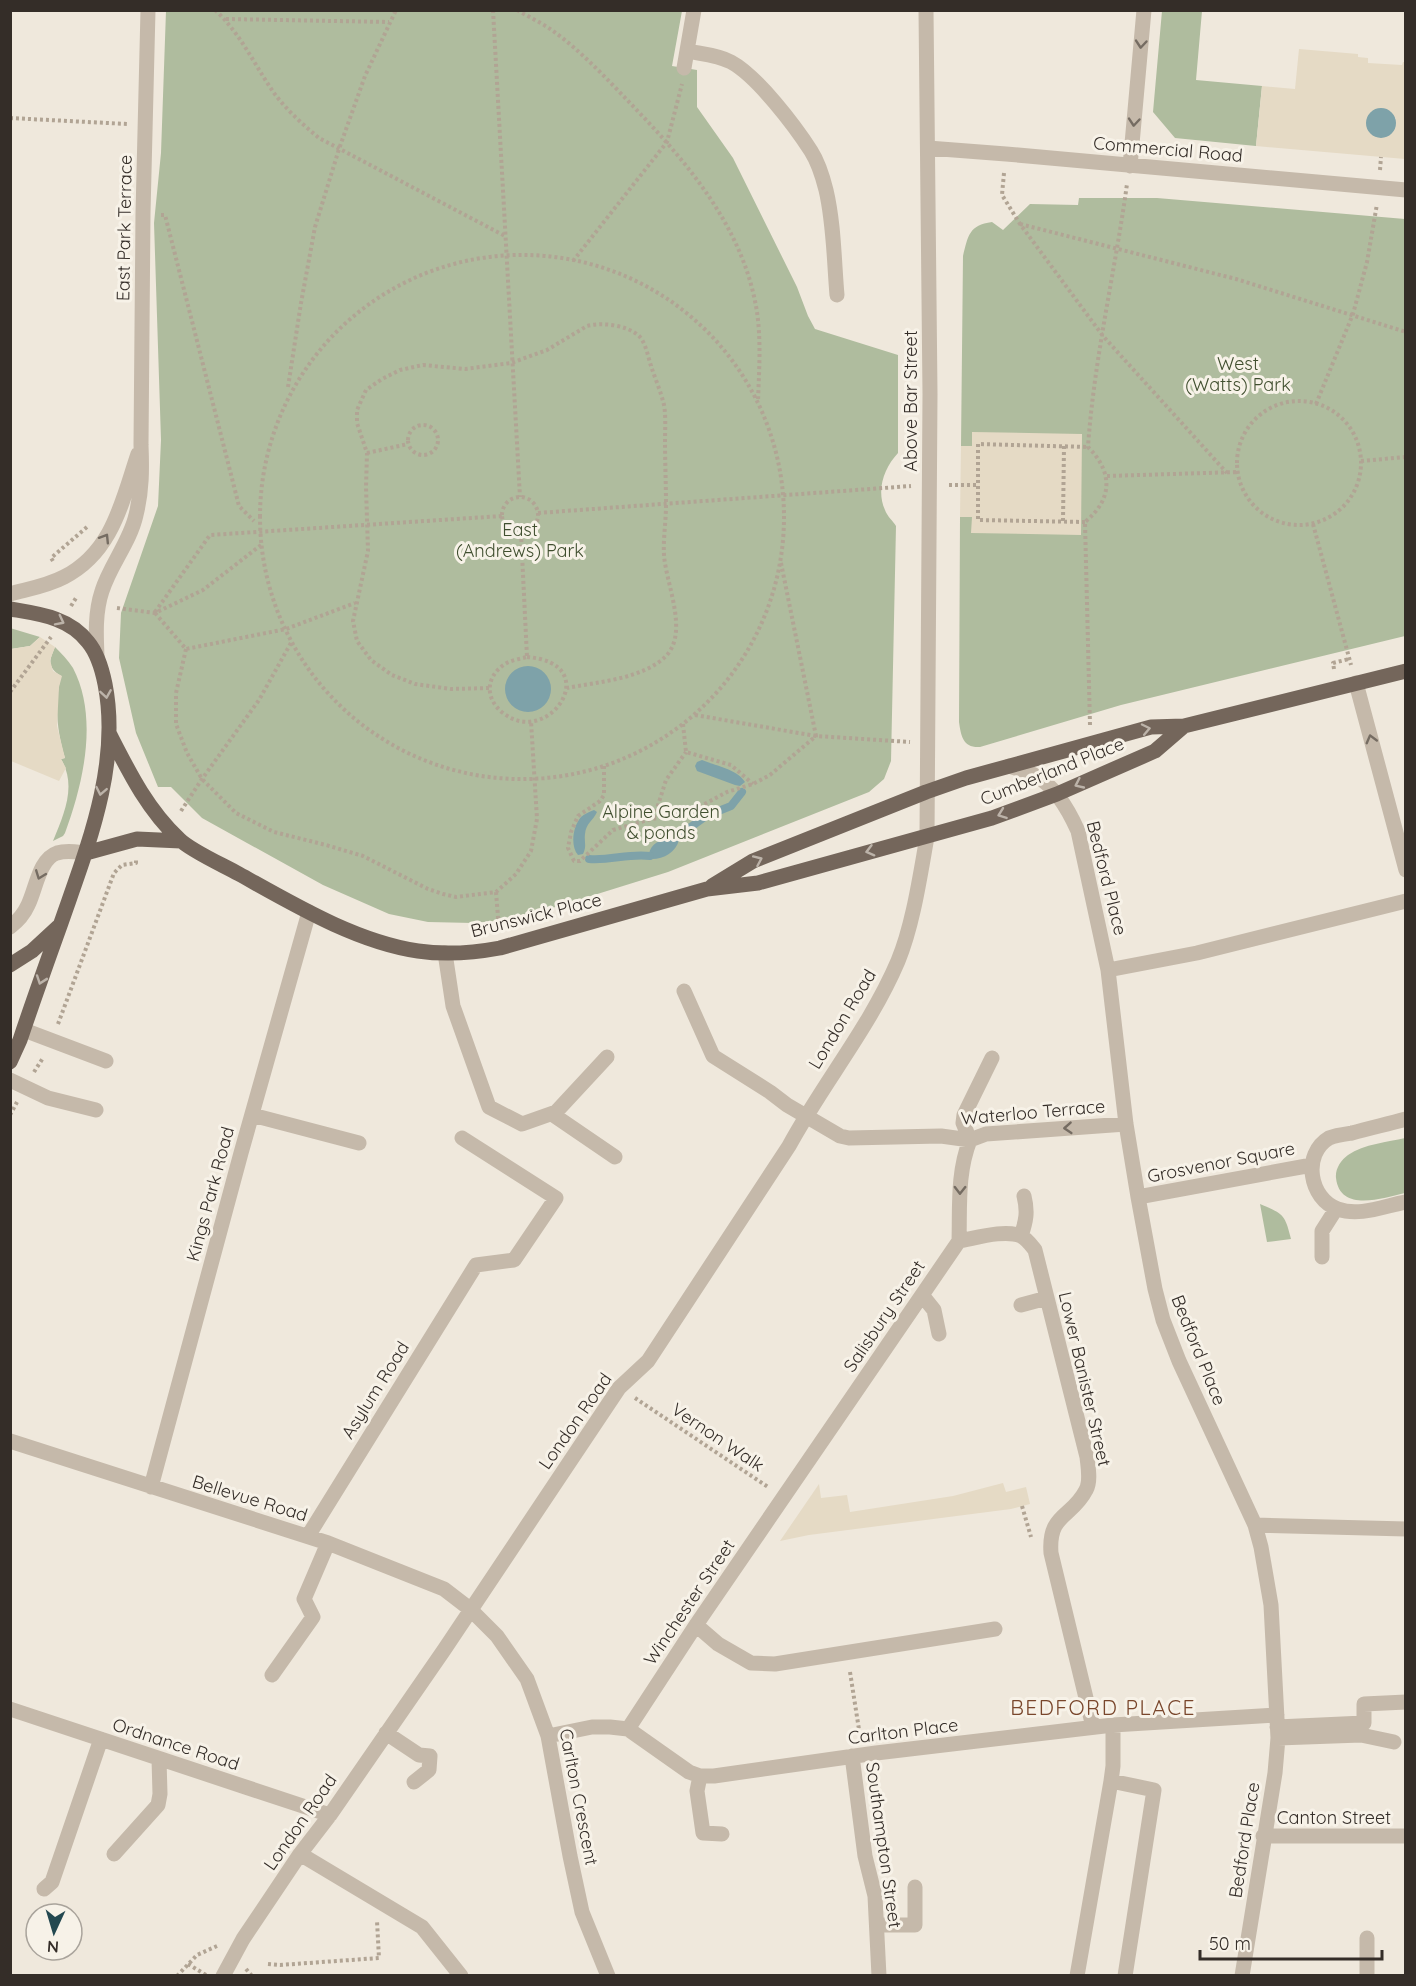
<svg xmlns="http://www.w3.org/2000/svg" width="1416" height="1986" font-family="Quicksand,sans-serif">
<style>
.green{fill:#afbc9e}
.plaza{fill:#e5dac5;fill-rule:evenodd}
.water{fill:#7ea2a9}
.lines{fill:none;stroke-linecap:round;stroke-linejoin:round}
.stream{stroke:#7ea2a9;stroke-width:8}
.path{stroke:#b1a494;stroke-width:4;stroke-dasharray:3 3;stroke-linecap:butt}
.minor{stroke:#c5b9aa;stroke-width:15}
.major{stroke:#74665b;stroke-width:15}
.oneway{stroke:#756c62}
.oneway2{stroke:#bcb3a9}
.labels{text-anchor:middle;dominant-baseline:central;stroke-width:6;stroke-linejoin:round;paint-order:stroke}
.street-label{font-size:18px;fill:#342d28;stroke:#f7f2e8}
.park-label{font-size:18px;fill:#404f2f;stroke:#f7f2e8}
.quarter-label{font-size:21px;letter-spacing:1.5px;fill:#79462b;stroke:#f7f2e8}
</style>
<rect width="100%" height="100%" fill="#efe8dc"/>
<path class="green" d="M166 11H682L672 66 697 70V107L733 158 797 287 808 316 815 329 898 355V453C884 468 876 490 885 510 887 516 893 521 896 526L891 761 884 779 869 792 668 872 517 919 473 923 428 922 389 914 323 885 202 818 171 787H158L136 733 119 658 121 613 158 506 161 440 154 223 161 153Z
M1162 11H1202L1196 80 1262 86 1256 146 1175 138 1153 112Z
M1079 198H1157L1405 219V636L1121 705 980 747C963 748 961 736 959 722L960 517H972V533V433V446H961L963 256C968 236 969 225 992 222L1003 230 1030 204 1078 205Z
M10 628 40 637 30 646 11 649Z
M55 647C61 653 68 660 73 668 99 718 83 784 65 833L63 836 53 841C64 814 77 786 61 759L65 758C57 731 54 704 61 676 47 667 49 661 55 647Z
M1405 1138V1193C1383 1198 1340 1213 1336 1178 1335 1169 1341 1160 1348 1155 1364 1144 1388 1142 1405 1138Z
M1260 1204C1284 1214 1285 1215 1291 1239L1267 1242Z"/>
<path class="plaza" d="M1299 49 1358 54V57L1368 58V63L1402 65 1403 62H1405V159L1256 146 1262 86 1295 89ZM1372 111H1390L1396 119 1368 130 1367 120Z
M972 432 1082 434 1081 535 971 533 972 517H960L961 446H972Z
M40 637 55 647 50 660 53 671 62 676 59 687 57 726 65 758 61 759 66 768 59 781 11 761V649L30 646Z
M1003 1483 1006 1492 1026 1487 1030 1504 1011 1509 809 1535 780 1541 819 1484 821 1498 847 1495 850 1512 953 1496Z"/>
<path class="water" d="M1366 123a15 15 0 1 1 30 0a15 15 0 1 1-30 0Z
M505 689a23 23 0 1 1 46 0a23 23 0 1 1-46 0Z
M702 760C716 766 737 769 745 782L740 786 735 785 697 771 695 766 697 762Z
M594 810 597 812C593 821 586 823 585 834 584 842 587 846 583 854L578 855C570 846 573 826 581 817 584 814 589 812 594 810Z
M669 836H675L679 840C676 852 664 859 652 859L649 854C651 843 660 841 669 836Z"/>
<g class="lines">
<path class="stream" d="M677 837 706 816 731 806 742 792
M589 859C610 861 629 853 650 856"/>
<path class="path" d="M215 10C239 32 252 60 270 87 282 106 301 123 319 138L505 236
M493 10 520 497
M517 10C529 17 542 23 553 31 580 50 607 79 630 103 684 159 739 222 755 301 762 334 759 369 758 402
M226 19 389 22
M10 118 127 124
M1380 170 1381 157
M1004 173 1002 195 1020 224 1103 336 1227 473
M161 215H165L239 506 254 521
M1020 224 1236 279 1406 332
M260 517a262 262 0 1 1 524 0a262 262 0 1 1-524 0Z
M573 261 667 142 682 84
M288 387 301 303 315 227 339 149 365 76 396 10
M1237 463a62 62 0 1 1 124 0a62 62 0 1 1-124 0Z
M1316 404 1353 314 1367 262 1377 204
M408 440a15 15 0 1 1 30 0a15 15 0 1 1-30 0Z
M367 453 408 444
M1361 461 1406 457
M1107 476 1238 472
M949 485H978
M502 515a18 18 0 1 1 36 0a18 18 0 1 1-36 0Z
M538 513 911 486
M1063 521 1064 446
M1085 522 978 520V444L1088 447
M1313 524 1351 665
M521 533 527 657
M53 561 51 558 87 527
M71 606 76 598
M117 608 155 613 203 590 261 545
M155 612 210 535 502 516
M155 613 186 649 286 629 355 603
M186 649 176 693V724L187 753 202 779 236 813 274 832 326 845 363 856 428 889 443 894 456 897 496 892 516 874 531 851 537 819 531 721
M527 657C606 663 549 749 503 713 485 699 485 677 505 664 511 660 520 659 527 657Z
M1334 669 1333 663 1349 659
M489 688 451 689 415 684 392 675 371 660 357 641 353 621 368 551 366 487 367 453 357 423V410L366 390 382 379 400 370 423 365 465 369 511 363 547 350 587 326C602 322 627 325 639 336 646 343 648 357 651 366 655 378 661 392 664 405 666 416 665 429 665 441 665 462 666 484 666 505 666 522 663 539 664 555 666 584 689 632 666 656 643 679 597 682 567 688
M10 692 51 637
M695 715 816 736 910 742
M683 724 686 752 731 765 753 784
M1090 725 1085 522C1113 499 1113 472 1088 447 1094 359 1115 272 1127 184
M604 766V795L600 801 578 816 571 832 568 848 574 861H580L613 830 651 819 686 814 727 792 753 784 770 775 816 736 781 563
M181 811 202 779 259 700 292 641
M654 818 666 780 686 752
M496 892 499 930
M58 1024 114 873 122 865 136 863V858
M34 1072 43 1058
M10 1115 17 1102
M635 1398 768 1487
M1022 1506 1031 1537
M850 1672 860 1736
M188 1964 206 1975
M268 1964 280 1965 379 1958 377 1921
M246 1969 252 1976
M177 1976 197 1955 217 1946"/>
<path class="minor" d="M687 51C702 54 718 55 731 62 757 76 795 126 811 151 818 162 823 178 826 190 834 224 834 261 837 295
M684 68 694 10
M928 148 1006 154 1406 190
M1130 166 1144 10
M10 594C28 589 47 586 64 577 113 552 122 501 138 454
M97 656C96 634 95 612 102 591 110 565 130 542 136 515 142 491 142 469 141 445L143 213 148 10
M1356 683 1406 870
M1009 766C1017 769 1028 771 1036 776 1056 787 1069 811 1078 831L1108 970 1126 1124 1138 1197 1155 1289 1163 1320 1179 1361 1255 1525 1261 1547 1271 1605 1278 1738 1275 1773 1242 1976
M10 927C18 921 24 914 28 905 36 889 39 859 57 853 67 850 76 852 86 853
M445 953 453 1006 489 1107 522 1124 556 1112 607 1057
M1108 970 1197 953 1406 901
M684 991 713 1056 770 1092 787 1105 840 1136 849 1138 941 1136 970 1140 986 1134 1126 1124
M24 1030 106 1061
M10 1080 48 1098 96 1110
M552 1114 615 1157
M252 1115 359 1143
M1406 1119C1388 1124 1370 1128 1352 1133 1345 1134 1336 1135 1329 1138 1302 1154 1309 1199 1338 1209 1359 1217 1384 1206 1406 1202
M970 1140 963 1123 964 1115 992 1058
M1138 1197 1312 1165
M1021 1236C1026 1221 1028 1212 1024 1196
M959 1241C976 1238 1005 1229 1021 1236 1027 1239 1031 1245 1035 1250L1087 1457C1088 1467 1091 1481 1086 1490 1072 1518 1048 1513 1051 1553L1093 1727
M1322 1257V1231L1336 1209
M922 1295 934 1310 939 1334
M1021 1305 1047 1298
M10 1441 328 1543 444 1589 470 1609 497 1636 527 1679 548 1736 570 1856 582 1912 608 1976
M151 1487 241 1153 309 912
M1255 1525 1406 1529
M308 1536 476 1265 514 1260 556 1198 462 1138
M696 1625 718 1644 751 1663 775 1664 995 1629
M272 1675 313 1617 304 1599 328 1543
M10 1709 330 1815
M1277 1727 1364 1723V1704L1406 1702
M628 1729 696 1625 959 1241C960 1207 957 1173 970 1140
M386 1733 419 1755 430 1756 429 1770 414 1782
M548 1736 592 1727H610L628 1729 689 1772 700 1776H714L876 1753 1113 1725 1277 1715
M1278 1738 1361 1735 1394 1742
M852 1756 865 1856 875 1896 879 1976
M700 1776 697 1791 703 1833 722 1834
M1111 1781 1113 1766V1725
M1263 1836H1406
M114 1854 158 1805 160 1794 159 1759
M300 1854 422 1927 461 1976
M44 1889 52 1882 101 1739
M877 1925H915V1887
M223 1976 243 1939 300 1854 330 1815 444 1650 619 1388 648 1361 789 1146C823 1083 870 1027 898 961 913 925 920 876 927 837L930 394 926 10
M1077 1976 1111 1781 1154 1790 1125 1976
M1367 1976V1938"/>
<path class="major" d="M10 609C39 614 69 617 88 642 98 654 102 669 105 684 121 765 87 848 61 923 47 962 33 1001 20 1040L10 1062
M109 733C129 772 147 809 179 839 191 851 223 865 239 874 293 904 356 942 418 951 445 955 473 953 500 948L707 889 758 883 992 818 1057 794 1155 751 1184 726
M86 853 137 839 181 841
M712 886 753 861 926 792 966 778 1151 727 1184 726 1406 671
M10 965 32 951 58 927"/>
</g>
<defs><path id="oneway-chevron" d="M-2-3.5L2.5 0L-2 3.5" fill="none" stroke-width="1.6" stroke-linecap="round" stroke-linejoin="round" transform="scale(1.5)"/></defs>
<g class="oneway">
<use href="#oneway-chevron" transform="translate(1141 44) rotate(95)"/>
<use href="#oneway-chevron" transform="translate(1134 122) rotate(95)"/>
<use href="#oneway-chevron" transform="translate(105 538) rotate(-58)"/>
<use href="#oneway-chevron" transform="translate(1371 739) rotate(-105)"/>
<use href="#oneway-chevron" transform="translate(40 875) rotate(111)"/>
<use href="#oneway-chevron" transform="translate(1068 1128) rotate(176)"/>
<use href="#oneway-chevron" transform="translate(960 1190) rotate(91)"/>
</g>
<g class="oneway2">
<use href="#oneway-chevron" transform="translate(60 621) rotate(27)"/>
<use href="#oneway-chevron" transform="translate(106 694) rotate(81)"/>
<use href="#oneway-chevron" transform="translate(1146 729) rotate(-12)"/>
<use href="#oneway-chevron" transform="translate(1079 784) rotate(155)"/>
<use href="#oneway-chevron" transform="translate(101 791) rotate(101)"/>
<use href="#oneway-chevron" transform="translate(1002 814) rotate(160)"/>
<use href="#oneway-chevron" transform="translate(870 851) rotate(165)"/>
<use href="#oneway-chevron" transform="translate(758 860) rotate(-24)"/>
<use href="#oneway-chevron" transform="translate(41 980) rotate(109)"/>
</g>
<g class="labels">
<g class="street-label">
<text transform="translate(1168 149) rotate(5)">Commercial Road</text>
<text transform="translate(124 228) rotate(-89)">East Park Terrace</text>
<text transform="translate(910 401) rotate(-90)">Above Bar Street</text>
<text transform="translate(1052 771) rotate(-22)">Cumberland Place</text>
<text transform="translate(1107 878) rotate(76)">Bedford Place</text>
<text transform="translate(536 915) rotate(-14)">Brunswick Place</text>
<text transform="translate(842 1019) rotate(-59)">London Road</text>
<text transform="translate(1033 1112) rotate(-5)">Waterloo Terrace</text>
<text transform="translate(1221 1162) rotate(-11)">Grosvenor Square</text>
<text transform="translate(210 1194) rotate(-75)">Kings Park Road</text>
<text transform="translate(884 1316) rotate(-56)">Salisbury Street</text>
<text transform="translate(1199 1350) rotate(68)">Bedford Place</text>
<text transform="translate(1085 1379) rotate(77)">Lower Banister Street</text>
<text transform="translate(375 1390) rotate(-58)">Asylum Road</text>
<text transform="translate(575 1421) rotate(-55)">London Road</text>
<text transform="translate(718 1437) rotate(34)">Vernon Walk</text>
<text transform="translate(250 1498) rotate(17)">Bellevue Road</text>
<text transform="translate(689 1602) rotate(-56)">Winchester Street</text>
<text transform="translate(903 1731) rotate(-7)">Carlton Place</text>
<text transform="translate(176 1744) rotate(18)">Ordnance Road</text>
<text transform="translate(579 1797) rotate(79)">Carlton Crescent</text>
<text x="1334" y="1817">Canton Street</text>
<text transform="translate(300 1822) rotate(-55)">London Road</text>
<text transform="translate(1244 1840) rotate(-81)">Bedford Place</text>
<text transform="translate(884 1845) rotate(82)">Southampton Street</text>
</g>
<g class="park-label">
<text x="1238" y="363">West<tspan x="1238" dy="21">(Watts) Park</tspan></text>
<text x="520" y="529">East<tspan x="520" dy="21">(Andrews) Park</tspan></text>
<text x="661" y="811">Alpine Garden<tspan x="661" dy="21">&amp; ponds</tspan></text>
</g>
<g class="quarter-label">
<text x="1103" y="1707">BEDFORD PLACE</text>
</g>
</g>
<rect width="1416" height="1986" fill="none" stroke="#342d28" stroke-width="24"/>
<g transform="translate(54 1932) rotate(184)"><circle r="28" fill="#f7f2e8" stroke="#a9a39b" stroke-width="1.5"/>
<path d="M0-4.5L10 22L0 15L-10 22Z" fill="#234850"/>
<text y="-9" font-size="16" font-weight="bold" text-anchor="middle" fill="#342d28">N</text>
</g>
<path d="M1200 1950v9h182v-9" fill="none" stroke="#342d28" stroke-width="3"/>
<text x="1209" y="1950" font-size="18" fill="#342d28" stroke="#f7f2e8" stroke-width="4.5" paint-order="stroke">50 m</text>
</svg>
